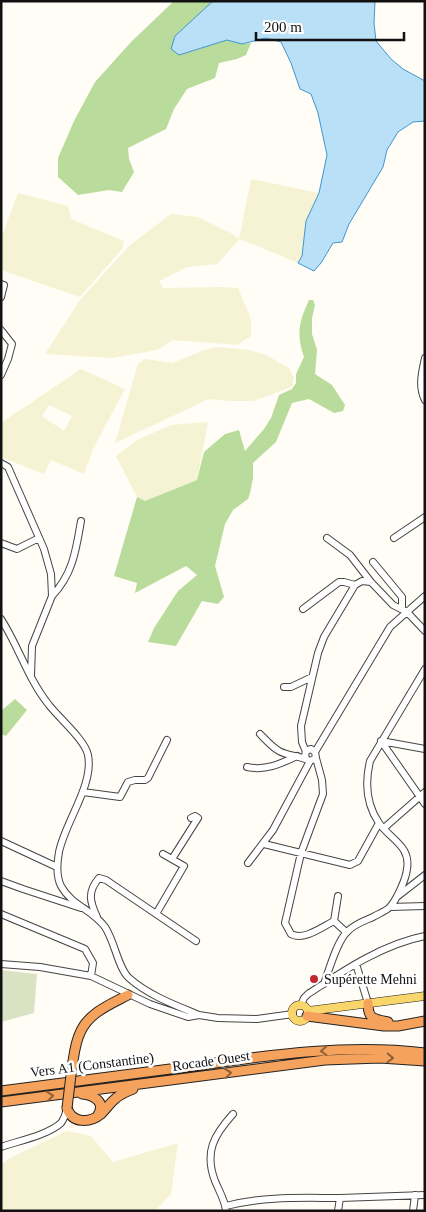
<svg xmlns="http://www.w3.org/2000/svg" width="426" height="1212" font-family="'Times New Roman',serif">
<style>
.farmland{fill:#f6f3d4;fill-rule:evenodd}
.forest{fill:#b9dc9c}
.cemetery{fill:#d9e3c4}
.water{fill:#b9e0f7;stroke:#3f96cf}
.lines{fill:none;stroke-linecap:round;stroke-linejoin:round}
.minor-casing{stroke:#444;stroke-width:8}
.major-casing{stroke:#222;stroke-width:9}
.highway-casing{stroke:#222;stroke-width:11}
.minor{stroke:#fff;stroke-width:6}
.major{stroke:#f9d66b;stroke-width:8}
.highway{stroke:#f5a25d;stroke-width:9}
.highway-bridge-casing{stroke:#222;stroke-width:11;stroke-linecap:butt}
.highway-bridge{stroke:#f5a25d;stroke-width:9}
.oneway{stroke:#8e613b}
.poi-dot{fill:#c4262e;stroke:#fff;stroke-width:2}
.labels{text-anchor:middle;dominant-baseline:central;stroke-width:5;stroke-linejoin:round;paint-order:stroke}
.poi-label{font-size:14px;fill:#111;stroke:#fff;text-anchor:start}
.street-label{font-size:14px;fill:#111;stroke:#fff}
</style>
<rect width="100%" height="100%" fill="#fffdf5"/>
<path class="farmland" d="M251 179 319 193 306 221 302 256 298 263 240 239 217 264 187 267 159 281 163 288 224 287 238 288 251 319V336L237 345 173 340 157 350 112 358 45 354 80 300 130 245 171 214 198 217 231 233 239 239Z
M18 193 68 206 71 219 124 241 122 249 80 297 1 270V238Z
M219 347 249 350 266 355 289 368 294 378 292 387 253 401H229L209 399 115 443 138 364 145 359 172 363 207 349Z
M81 369 125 389 94 447 84 474 51 460 44 474 1 457V423ZM49 405 72 416 64 431 42 416Z
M208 422 197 480 145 501 137 497 116 456 137 440 171 425Z
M67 1131 91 1136 113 1162 178 1143 171 1194 155 1211H1V1165L10 1158Z"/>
<path class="forest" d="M174 1H213L202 12 179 55 227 40 242 44 251 43 246 55 237 59 219 63 215 78 187 89 174 109 166 129 128 148 129 159 134 172 122 192 109 190 78 195 58 177V158L74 121 95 82 131 42Z
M309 300H313L315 305 312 318V334L317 350 315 374 332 385 345 405 343 411 334 413 309 399 292 403 276 442 253 463V478L250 493 248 499 233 510 225 524 215 566 224 597 218 604 202 601 176 646 148 642 154 628 178 591 197 575 186 566 135 593 137 583 114 576 137 497 145 501 197 480 204 452 225 434 239 430 245 451 264 429 271 418 279 395 292 389 296 383V374L304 357C296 335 299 321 309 300Z
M15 699 27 710 6 736 1 734V711Z"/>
<path class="cemetery" d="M1 970 37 974 34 1013 1 1022Z"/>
<path class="water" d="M213 1H375L374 23 376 41 391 59 403 69 425 81V121L413 122 398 132 387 150 383 167 349 224 342 242 333 243 321 263 314 271 298 263 302 256 306 221 319 193 327 155 318 113 311 94 300 89 291 63 281 42 266 38 242 44 227 40 179 55 171 49 175 36Z"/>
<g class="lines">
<g class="minor-casing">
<path id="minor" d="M1 284 4 285 1 297
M1 330 12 344 8 359 1 375
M425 358C422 372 418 387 425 400
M1 463 8 467 44 549 51 574 52 596 32 646 31 676
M327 538 350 555 371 582
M394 538 425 517
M1 543 17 549 39 538
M373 562 402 597V608
M52 596C73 574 76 550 81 521
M303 609 339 582H344L355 585
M1 619C19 647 28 679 49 705 59 718 85 740 88 755 94 785 65 822 59 852 57 863 56 876 61 886 71 905 93 910 105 927 115 942 118 968 129 978 148 995 175 1005 199 1015
M284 687H291L312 677
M260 734C265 739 272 747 279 751 288 756 301 756 310 761L316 758 315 752 311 749C306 750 304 753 306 758
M381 741 425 804
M381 741 425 749
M306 752 302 742 301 726 318 653 324 637 355 585 362 581 371 582 393 605 407 612 425 631
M315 752 390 627 425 596
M316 758 322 780 323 794 301 853 285 923 291 934C304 941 322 927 334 921L346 932
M247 767C266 771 280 764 297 756
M83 792 120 797 128 782 135 780H145L148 778 167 740
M384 828 425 792
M1 841 57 867
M264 844 350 865 358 861 379 823
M172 859 198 818 195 816 191 818
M248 863 273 830 310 761
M1 881 23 889 81 908
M398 896 425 875
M390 907 425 906
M1 914 85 949 93 963 91 976
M156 914 184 866 163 854
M97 917C90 902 87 892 99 878L106 880 196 941
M334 921 338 896
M1 964 40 967 91 976 150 1004 188 1017 199 1015 218 1018 257 1019 293 1014
M356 964 368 1003
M324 984C329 970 337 941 347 932 354 924 364 921 373 917 378 914 386 911 390 907 397 899 406 879 407 869 411 846 390 839 379 823 366 804 365 782 370 761L425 669
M301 1005 304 998 308 994C343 971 383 944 425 936
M1 1147C18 1141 48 1135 61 1123 64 1119 66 1113 67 1108
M226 1206C265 1196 300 1198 340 1198 368 1197 397 1196 425 1195
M226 1211C225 1200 219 1191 215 1181 204 1152 214 1135 233 1114
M338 1211 340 1198
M413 1211 415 1195"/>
</g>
<g class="major-casing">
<path id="major" d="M292 1013a8 8 0 1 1 16 0a8 8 0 1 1-16 0Z
M308 1011 425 996"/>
</g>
<g class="highway-casing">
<path id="highway" d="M368 1003C368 1019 373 1019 388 1022
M307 1016 384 1026H398L425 1021
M72 1067C74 1056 75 1043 80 1033 88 1013 111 1004 128 995
M1 1091C68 1082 135 1074 201 1065 275 1054 350 1044 425 1053
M82 1094C94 1095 106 1102 98 1115
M1 1102 325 1060 380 1058 425 1061
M67 1108C72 1124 90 1123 101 1114 106 1109 110 1103 115 1099 120 1094 126 1092 133 1089"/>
</g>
<use href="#minor" class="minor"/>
<use href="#major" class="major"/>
<use href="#highway" class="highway"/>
<g class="highway-bridge-casing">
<path id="highway-bridge" d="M67 1108 72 1067"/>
</g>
<use href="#highway-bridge" class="highway-bridge"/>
</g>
<defs><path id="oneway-chevron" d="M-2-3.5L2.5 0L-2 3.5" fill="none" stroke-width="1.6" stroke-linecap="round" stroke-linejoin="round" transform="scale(1.25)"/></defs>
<g class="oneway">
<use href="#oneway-chevron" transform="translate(324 1051) rotate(177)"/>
<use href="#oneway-chevron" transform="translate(390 1058) rotate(2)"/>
<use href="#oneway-chevron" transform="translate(228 1073) rotate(-7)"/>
<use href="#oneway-chevron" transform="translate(50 1096) rotate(-6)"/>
</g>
<circle class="poi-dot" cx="314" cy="979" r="5"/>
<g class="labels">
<g class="poi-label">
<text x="324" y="979">Supérette Mehni</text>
</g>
<g class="street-label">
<text transform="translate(211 1061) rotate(-8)">Rocade Ouest</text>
<text transform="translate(92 1065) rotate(-7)">Vers A1 (Constantine)</text>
</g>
</g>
<rect width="426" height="1212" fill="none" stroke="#111111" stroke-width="5"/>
<path d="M256 32v8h148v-8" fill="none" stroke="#111111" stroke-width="2.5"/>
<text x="264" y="32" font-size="15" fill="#111111" stroke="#ffffff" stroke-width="4" paint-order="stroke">200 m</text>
</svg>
